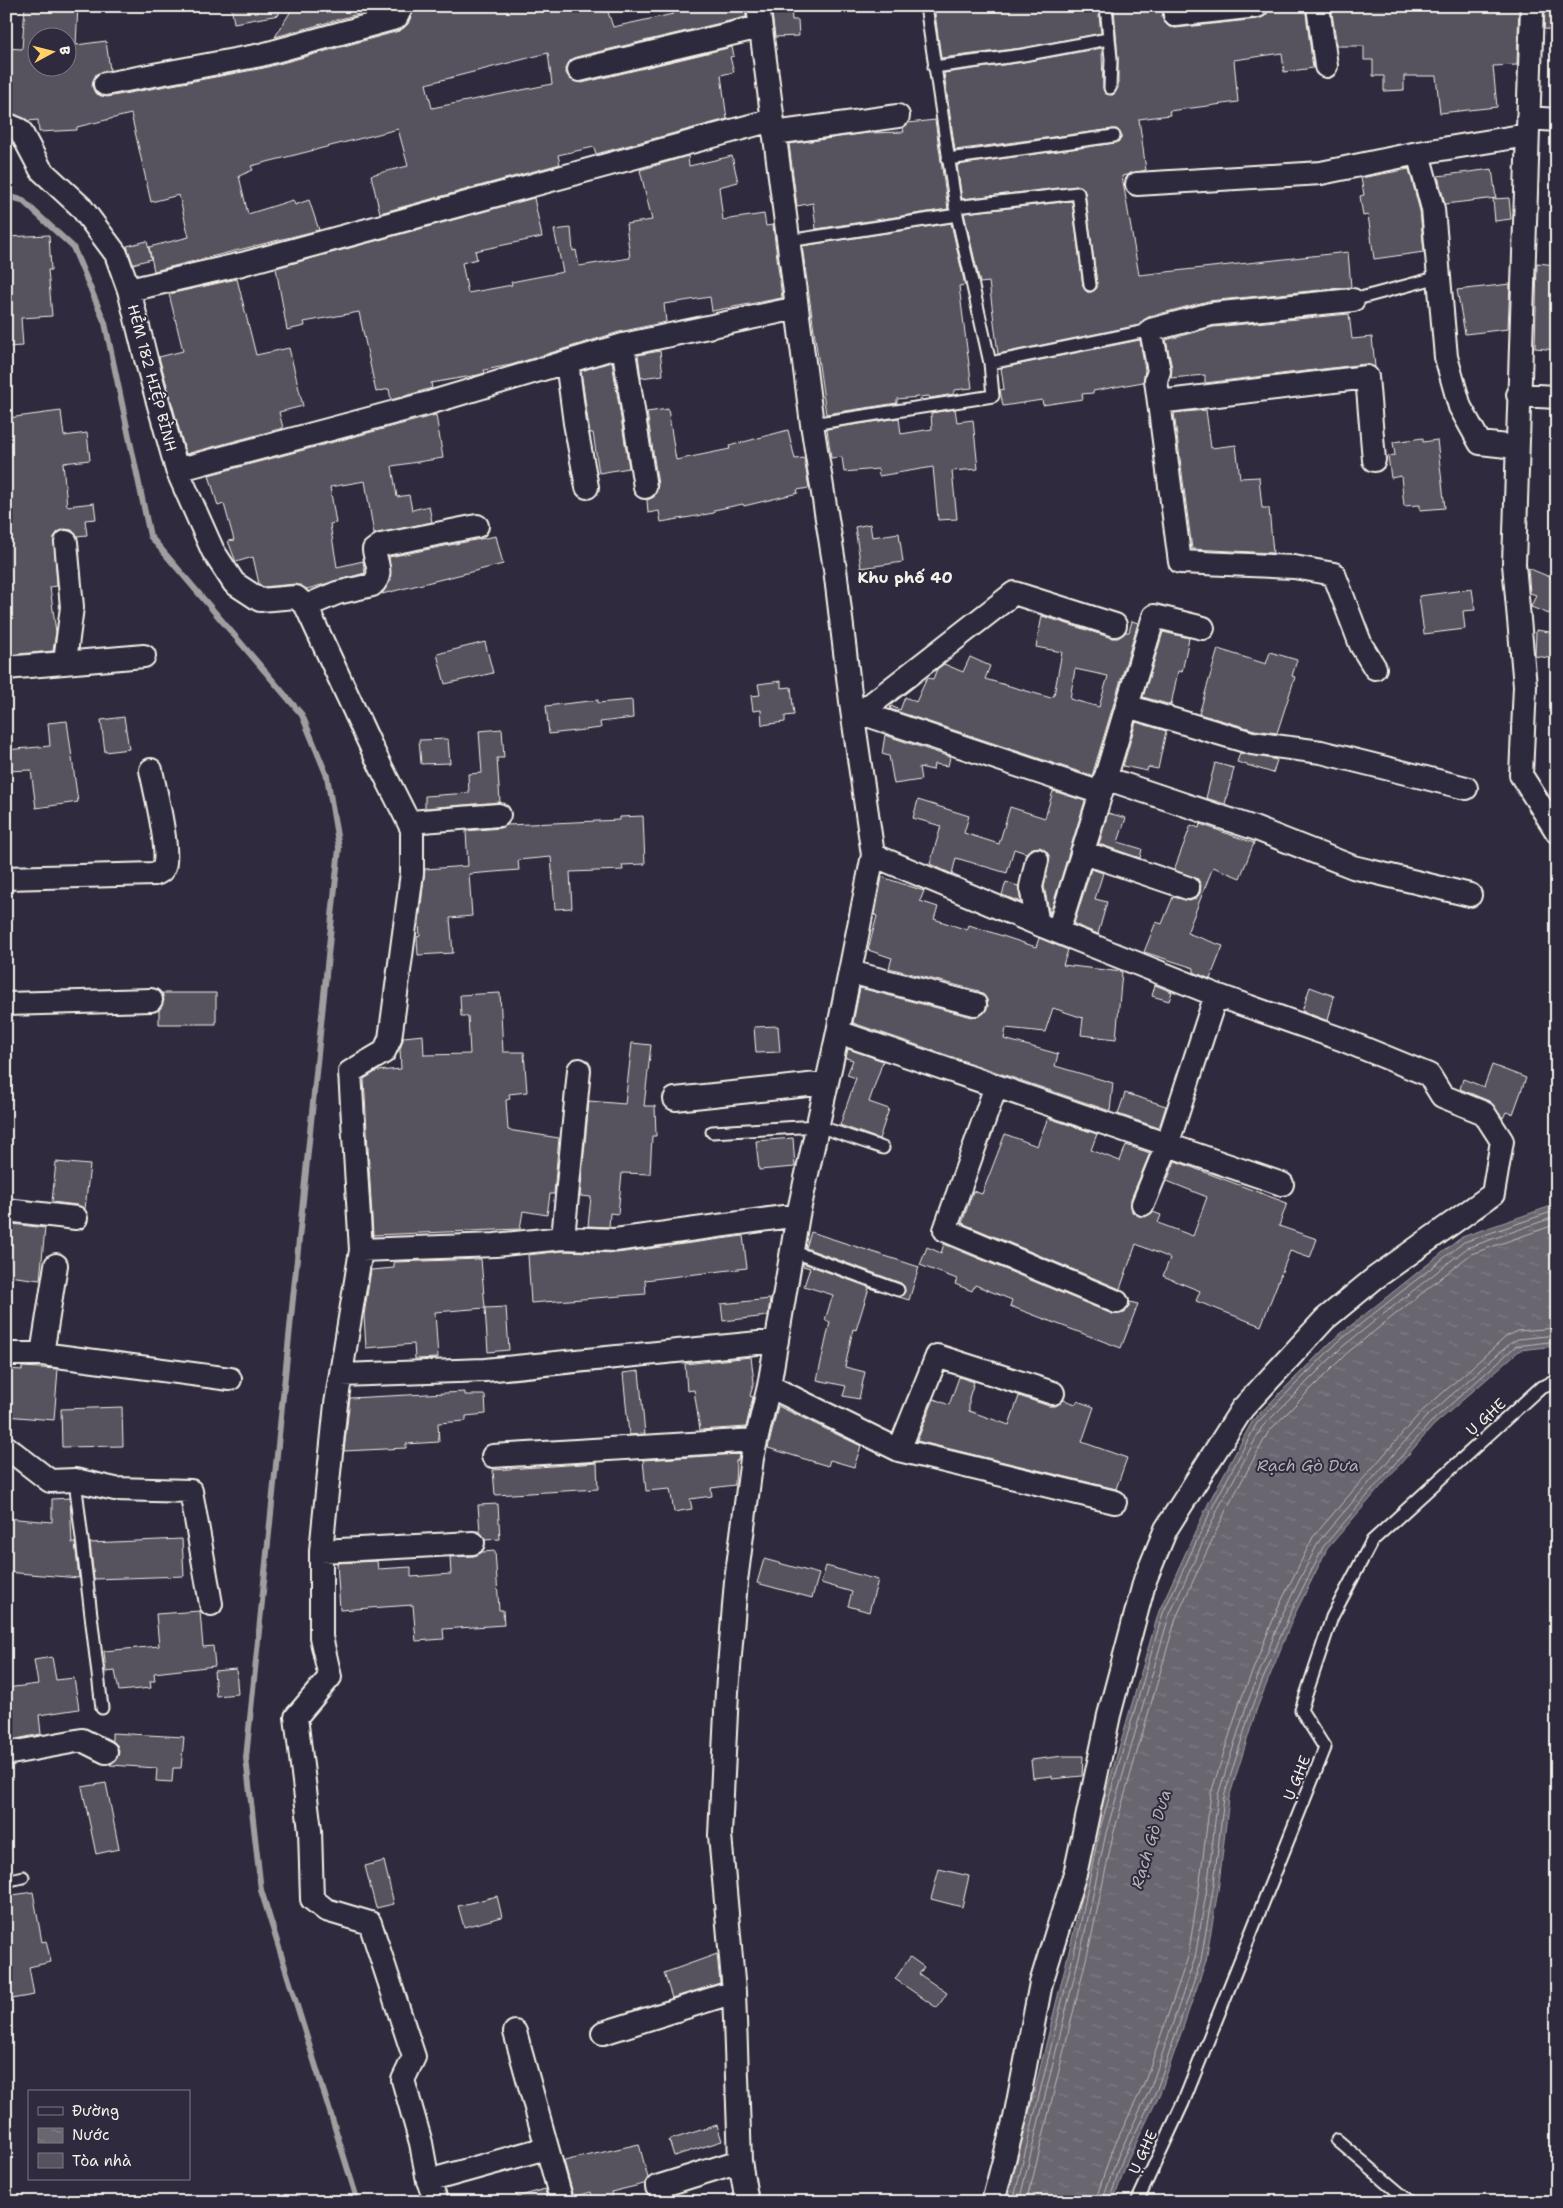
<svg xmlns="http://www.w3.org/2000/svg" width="1563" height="2208" font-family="'Shantell Sans',sans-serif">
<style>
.water{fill:url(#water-ripples);stroke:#a19ea0}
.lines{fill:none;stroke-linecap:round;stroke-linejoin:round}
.shore{stroke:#bdb9b8;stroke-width:1}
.stream{stroke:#a19ea0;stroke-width:6}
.building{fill:#56525f;stroke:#f4f1e8;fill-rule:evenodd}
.service-casing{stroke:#f4f1e8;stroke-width:15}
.minor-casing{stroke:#f4f1e8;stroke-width:26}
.service{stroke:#2f2a3d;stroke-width:11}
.minor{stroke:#2f2a3d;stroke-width:22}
.labels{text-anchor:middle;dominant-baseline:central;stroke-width:4;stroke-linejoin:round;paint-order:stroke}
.street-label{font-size:15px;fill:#f4f1e8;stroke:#2f2a3d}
.neighbourhood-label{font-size:16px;font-weight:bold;fill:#f4f1e8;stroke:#2f2a3d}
.water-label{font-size:16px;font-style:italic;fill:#b6b2b2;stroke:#2f2a3d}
</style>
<defs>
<pattern id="water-ripples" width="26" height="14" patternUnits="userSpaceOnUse" patternTransform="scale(1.25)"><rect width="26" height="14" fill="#6a6670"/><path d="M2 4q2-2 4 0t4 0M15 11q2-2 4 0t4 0" fill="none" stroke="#807c84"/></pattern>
</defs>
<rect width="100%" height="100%" fill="#2f2a3d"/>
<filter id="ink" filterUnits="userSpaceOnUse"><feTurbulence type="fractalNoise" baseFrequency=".02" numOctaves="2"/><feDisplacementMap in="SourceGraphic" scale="10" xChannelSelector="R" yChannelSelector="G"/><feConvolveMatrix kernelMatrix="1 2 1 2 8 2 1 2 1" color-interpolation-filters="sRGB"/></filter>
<g filter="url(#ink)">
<path class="water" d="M1557 1204V1346L1520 1350 1433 1426 1327 1549 1293 1618 1257 1708 1229 1798 1219 1884 1206 1961 1161 2091 1128 2160 1113 2202H1007L1073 1935 1095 1830 1159 1611 1209 1502 1253 1420 1334 1339 1462 1237Z"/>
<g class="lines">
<path class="shore" d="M1013 2202 1078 1936 1099 1832 1163 1613 1214 1504 1257 1423 1338 1342 1464 1242 1557 1210
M1019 2202 1084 1937 1106 1833 1169 1616 1219 1507 1262 1427 1342 1347 1467 1248 1557 1216
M1027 2202 1091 1939 1113 1835 1176 1618 1226 1510 1269 1431 1347 1353 1471 1254 1557 1224
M1095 2202 1111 2153 1144 2084 1188 1957 1200 1881 1211 1793 1240 1702 1277 1610 1313 1537 1420 1413 1507 1336 1517 1331 1557 1328
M1102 2202 1118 2156 1151 2087 1195 1958 1208 1882 1218 1795 1247 1704 1283 1613 1319 1541 1425 1418 1512 1342 1518 1339 1557 1335
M1109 2202 1123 2158 1157 2089 1201 1960 1214 1883 1224 1797 1252 1706 1289 1616 1323 1547 1430 1423 1516 1346 1557 1341"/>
<path class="stream" d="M6 196 22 200 73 247 105 323 150 536 302 715 327 776 339 848 246 1758 261 1890 358 2202"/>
</g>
<path class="building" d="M25 6H78L76 45 106 41 110 70 96 74 92 86 95 93 107 97 264 68 399 31 408 24 415 6H606L613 27 673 14V6H745L746 17 576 57 570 61 566 67V73L570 79 582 83 732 47 734 56 730 57 734 72 721 75 727 119 596 154 594 147 558 155 560 164 380 213 371 175 408 166 398 129 251 166 253 170 239 176 248 214 293 200 295 205 309 200 319 230 154 271 149 247 189 237 179 195 151 202 131 114 77 127V130L39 132 38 120 28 121 6 111V48L22 49ZM38 38H68V68H38ZM548 53 552 84 432 108 426 84Z
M231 6H279V15L234 23Z
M294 6H387L275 37Z
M771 6H791L792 20H798L799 36 775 37Z
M934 6H1098L1101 33 1022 48 941 58Z
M1130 6H1166L1162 16 1164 22 1169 27 1176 28 1258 19 1265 16 1270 6H1305L1313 68 1284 72 1282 53 1234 60 1238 102 1169 111 1170 115 1139 119 1146 170 1122 176 1139 275 1348 252 1351 287 1208 301 1148 317 1139 325 998 354 989 282 980 283 964 213 1072 201 1083 286 1087 292H1091L1097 288V284L1085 192 1081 186H1077L962 199 957 165 1115 143 1121 139V134L1117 129H1113L955 150 944 73 1024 62 1102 48 1103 88 1106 94 1113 95 1118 88V59L1114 8Z
M1519 6 1517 65 1493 66 1497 107 1440 113 1436 76H1404V90L1384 91V76H1373V60H1364V46H1337L1331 7Z
M1545 9H1557V30L1544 29Z
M935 120 948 209 816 229 813 203 797 206 789 144 868 133 904 132 903 128 908 123Z
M688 156 689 166 732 156 738 182 719 187 723 220 764 214 766 226 773 225 782 298 712 311 710 297 664 304 666 322 619 332 511 365 484 370 485 373 478 375 431 383 432 388 391 400 389 389 376 392 359 312 304 322 305 326 287 330 276 268 534 198 542 237 475 251 477 259 462 263 468 293 512 285 511 282 563 272 554 230 571 228 573 251 576 250 579 266 630 258 626 224 652 220 640 170Z
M1409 169 1420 211 1424 252 1374 259 1368 215 1363 216 1360 196 1364 195 1361 178Z
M1492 169 1496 198 1445 204 1438 176Z
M1509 198 1511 219 1495 221 1493 199Z
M951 223 965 285 959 286 972 388 954 390V394L930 398 929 396 897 399V403L826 414 802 246Z
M49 235 51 270H48L52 316 21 318 23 346 6 347V237Z
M147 241 151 259 133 264 127 246Z
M1537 263 1557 265V350L1535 348Z
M237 279 256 355 289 348 303 406 279 412 283 428 186 454 159 357 183 351 169 294Z
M1510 284 1508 329 1465 334 1457 290Z
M1349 314 1352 339 1372 337 1375 367 1365 364 1205 383V375L1171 378 1172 368 1166 340 1213 327Z
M1140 340 1145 370 1143 382 1093 391V393L1082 394 1083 399 1069 401 1043 405 1042 400 1003 406 1000 390 1004 389 1001 368Z
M660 351 663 375 641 378 638 355Z
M612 362 629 468 599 473 593 433H590L588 421 581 371Z
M668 409 676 460 730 449 729 446 788 430 795 459 804 458 809 488 797 490 798 493 744 506 743 504 714 510V513L661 522 659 511 648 513 647 500 654 497 658 485 647 412Z
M955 409 957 422 973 420 978 469 952 471 957 519 938 520 933 467 879 476 878 469 844 472 842 457 831 458 827 429 899 418 901 434 932 429 931 413Z
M1206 410 1211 448 1236 445 1240 478 1259 477 1262 508H1269L1273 553 1192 549 1174 413Z
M61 411 64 436 87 433 90 460 63 463 67 506 94 503 96 519 85 520 87 535 77 536 72 530 65 529 58 532 54 537 57 586 50 587 56 632 53 651 6 655V446H11L8 418Z
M436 415 443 458 392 466 397 497 409 495 412 510 429 506 432 522 374 534 365 481 330 487 336 523 330 524 337 567 363 561 365 573 307 589 295 584 263 587 259 584 253 557 236 562 228 541 234 540 224 504 218 506 209 475Z
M1423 438V442L1437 440 1445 508 1420 510V505L1404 506 1401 476 1391 478 1388 456 1395 455 1393 442Z
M870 524 872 537 899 533 903 562 861 568 855 527Z
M496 536 503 564 382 594 391 580 389 557Z
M1528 568 1557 580V596L1549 614 1531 607 1536 595 1530 593Z
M1472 589 1475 610 1463 611 1465 629 1424 634 1419 596Z
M1042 616 1112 638H1118L1126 632H1129L1132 621 1138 623 1092 776 890 709 891 706 900 710 905 697 916 702 927 678 933 679 937 669 944 664 963 672 970 657 990 666 985 679 1051 698 1054 695 1062 652 1036 647ZM1075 669 1108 676 1099 707 1070 699Z
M1536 630 1557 633V659L1535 656Z
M1163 632 1189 638 1182 672 1178 671 1171 705 1143 697Z
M485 642 493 673 445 684 437 654Z
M1218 649 1266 664 1270 652 1297 660 1292 676 1295 677 1277 733 1255 730 1199 714Z
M781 681V688L791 687 794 715 785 716V722L762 725 761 710 753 711 751 696 760 695 758 684Z
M598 700V703L632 700 633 718 600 722 601 728 549 734 546 706Z
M124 717 129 749 105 752 101 720Z
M67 721 78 802 36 808 31 770 6 771V750L50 746 48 723Z
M1136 722 1166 731 1158 769 1148 767 1147 771 1123 766Z
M502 729 504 758H497L500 802 425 808V796L469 793 468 774 482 773 479 731Z
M885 735 950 757 948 766 934 764 933 770 919 767 921 780 894 784 889 756 882 754Z
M448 739 450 763 421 764 419 740Z
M1240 753 1277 760 1273 773 1237 762Z
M1215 763 1234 768 1225 804 1206 798Z
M1053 791 1085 801 1050 914 1044 887 1050 857 1046 851 1040 847 1033 848 1026 853 1014 849 1007 873 956 858 952 874 930 864 941 826 913 818 918 800 969 816 964 833 999 844 1010 807 1045 818Z
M1108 813 1126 818 1118 842 1142 849 1140 858 1099 844Z
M643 816 645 864 622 865 623 870 570 872 572 908 555 909 551 857 518 860 519 870 469 874 472 916 450 918 453 953 418 955 417 937 420 936 419 923 425 869 468 866 466 831 500 828 507 825 620 820V817Z
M1200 824 1254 843 1240 878 1213 867 1187 933 1223 946 1210 979 1194 972V968L1144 952 1156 922 1162 924 1173 897 1190 901 1196 898 1200 893 1201 885 1198 879 1174 870 1191 825 1199 828Z
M1091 869 1103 873 1095 899 1107 902 1098 934 1074 924Z
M882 877 924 891 920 901 938 907 934 919 967 930 969 925 1036 947 1039 938 1068 950 1063 965 1122 972 1116 1039 1081 1035 1083 1018 1053 1008 1045 1032 1006 1028 1004 1039 1058 1054 1055 1066 1113 1083 1110 1111 853 1023 860 988 972 1017 984 1013 988 1007 987 1000 979 991 889 968 892 958 868 950 877 916 875 915Z
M1006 882 1018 886 1021 902 1002 895Z
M1155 985 1172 992 1169 1001 1152 996Z
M1310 987 1334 996 1328 1021 1302 1011Z
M162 993H216V1024H159V1010L164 1000Z
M500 993 503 1052H524L527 1092 509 1094 510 1099 506 1100 508 1130 559 1138 554 1194H550L547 1215 523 1211 520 1229 373 1235 364 1079 377 1071 401 1069 400 1049 404 1037 423 1035 424 1055 470 1054 468 1016H461L460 995Z
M778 1026 780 1052 756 1053 754 1027Z
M632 1043 651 1045 644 1106H655L656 1136H652L650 1174 622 1173 618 1214 610 1213 609 1227 588 1226 591 1197 580 1196 589 1101 625 1104Z
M848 1049 883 1061 869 1102 889 1109 879 1139 840 1125 856 1078 847 1075 853 1060 846 1058Z
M1492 1065 1526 1078 1513 1114 1506 1112 1503 1118 1489 1101 1460 1089 1463 1079 1484 1087Z
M1125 1093 1166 1106 1159 1128 1118 1114Z
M1048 1118 1097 1134 1091 1150 1120 1161 1126 1145 1150 1153 1131 1199 1132 1212 1139 1216 1145 1217 1153 1212 1161 1215 1158 1223 1193 1236 1207 1197 1167 1181 1175 1161 1287 1203 1279 1226 1317 1239 1310 1258 1290 1251 1261 1326 1196 1301 1200 1291 1163 1276 1170 1258 1136 1244 1120 1289 962 1223 973 1191 982 1194 1005 1134 1037 1146Z
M793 1138 795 1167 759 1170 756 1141Z
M56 1162 90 1165 85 1209 77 1205 52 1202Z
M13 1224 45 1228 40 1280 8 1276Z
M811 1232 919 1267 909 1300 899 1297 905 1292 904 1286 901 1283 806 1248Z
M743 1236 747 1268 645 1280 646 1294 531 1303 528 1255 563 1251 617 1253Z
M944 1244 1112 1314 1125 1313 1130 1302 1138 1304 1121 1348 1010 1306 1012 1300 975 1285 972 1291 955 1284 957 1279 920 1265 927 1247 941 1253Z
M481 1259 485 1308 435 1312 438 1358 415 1359 414 1344 366 1348 364 1315 371 1270 394 1268V1262Z
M803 1263 879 1291 869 1288 856 1330 853 1329 845 1367 865 1372 859 1399 843 1396 846 1386 817 1380 830 1322 825 1320 833 1295 804 1286 810 1268 803 1266Z
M770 1299 768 1316 723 1321 721 1304Z
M506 1307 509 1350 488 1352 485 1308Z
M751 1357 754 1382 750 1396 753 1397 746 1427 700 1430 694 1390 687 1391 685 1364Z
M22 1367 58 1369 54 1420 6 1416V1369L22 1370Z
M639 1371 645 1434 629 1435 623 1373Z
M959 1377 974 1382 969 1398V1411L1009 1425 1019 1396 1049 1406H1056L1064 1400 1076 1404 1077 1401 1094 1407 1082 1442 1127 1458 1116 1489 917 1441 934 1399 949 1405Z
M465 1392V1395H485L486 1414 466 1416V1421L438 1423 439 1442 406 1444V1448L344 1451 350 1398Z
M778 1406 861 1446 854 1467 830 1460 828 1466 768 1448Z
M122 1407 123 1446 62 1447 61 1409Z
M739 1454 738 1460 736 1461 735 1485 711 1488 712 1496 690 1499 692 1509 674 1512 670 1489 646 1491 643 1460Z
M597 1463 598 1489 495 1495 493 1470Z
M70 1498 72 1543H75L79 1578 6 1572V1518L52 1522V1499Z
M498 1504 500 1539 485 1540 480 1532 478 1505Z
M182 1539 184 1576 94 1579 90 1543Z
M495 1551 499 1610H503L504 1625 443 1629 444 1639 416 1641 413 1605 340 1610 337 1563 377 1561 378 1569 411 1567V1577L436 1575 451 1574 450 1557 474 1556 482 1552Z
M764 1559 819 1574 812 1598 757 1583Z
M826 1566 878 1580 869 1612 848 1606 852 1592 821 1583Z
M200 1611 203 1647 213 1646 215 1666 154 1673 155 1681H150L151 1688 119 1691 115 1671 106 1672 104 1651 159 1646 156 1614Z
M52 1657 56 1680 74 1678 79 1709 39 1715 41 1734 6 1741V1688L38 1684 34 1660Z
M236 1669 238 1694 216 1696 214 1671Z
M112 1733 184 1737 181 1768H173L172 1782 156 1781 157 1768 110 1765 117 1758 119 1752 117 1745 112 1740Z
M1063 1756H1083L1082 1776 1052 1779V1776L1033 1778 1031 1760Z
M106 1783 119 1849 96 1854 82 1787Z
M384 1861 394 1904 376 1908 365 1866Z
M939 1869 969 1876 962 1907 931 1899Z
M33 1892 42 1942 46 1941 51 1962 29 1967 34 1995 6 2000V1896Z
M497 1896 502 1917 464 1927 458 1906Z
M717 1954 720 1983 672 1998 664 1973Z
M910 1957 924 1967 919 1974 947 1993 937 2008 895 1979Z
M717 2125 722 2141 674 2156 669 2140Z
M639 2144 648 2178 644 2184 611 2192 612 2197 594 2202 591 2192 574 2197 564 2161Z
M545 2189 548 2202H517V2197Z"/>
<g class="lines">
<g class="service-casing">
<path id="service" d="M1106 6 1111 59 1110 88
M934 67 1023 55 1108 39
M948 159 1114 136
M955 207 1078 193 1090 285
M788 241 957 215
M1353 300 1439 277
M990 363 1151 330
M812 424 993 396 990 363 957 215 926 6
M712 1132 818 1126 883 1148
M792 1251 898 1290
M75 1480 102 1708
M6 1881 23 1877
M1337 2140 1410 2202
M1137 2202 1183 2103 1325 1748 1301 1710 1332 1617 1372 1541 1541 1387 1557 1381"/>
</g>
<g class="minor-casing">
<path id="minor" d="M1318 6 1326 66
M1532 6 1514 564 1525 686 1521 775 1557 832
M1175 15 1257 6
M579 70 760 27
M105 84 261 55 396 18 402 6
M1528 118 1557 120
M6 124 20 130 41 170 81 207 116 254 129 290 146 359 177 470 213 551 234 583 260 600 296 597 306 606 375 755 412 829V873L390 1039 384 1052 350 1072 361 1250 336 1404 321 1551V1637L330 1677 296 1717 310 1830 312 1899 326 1910 370 1923 414 2057 403 2080 421 2143 428 2181 437 2202
M774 133 898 116
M1418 153 1433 209 1446 357 1460 407 1480 443 1516 447
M1137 184 1321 173 1418 153 1527 135
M129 290 242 264 772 120
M1353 300 1211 314 1151 330 1159 371 1156 380 1180 562 1294 567 1334 574 1361 645 1375 668
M623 345 645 487
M567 362 575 423 587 487
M1518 395 1557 397
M1159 402 1367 377 1374 460
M177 470 429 403 623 345 797 308
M306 606 337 593 372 585C384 575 376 563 374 550L381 545 477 526
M65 661 72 607 66 542
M6 668 144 656
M1127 706 1252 743 1321 752 1466 788
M852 710 1101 793 1154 616 1203 628
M860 713 1014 593 1115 625
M1105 778 1254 828 1353 867 1470 895
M410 822 499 815
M1082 852 1188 888
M873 855 1038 924 1216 995 1341 1039 1429 1075 1442 1096 1484 1113 1502 1141 1493 1194 1375 1278 1325 1319 1242 1409 1166 1529 1145 1580 1109 1715 1076 1870 1041 1983 1015 2118 993 2202
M1037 860 1031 887 1038 924
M6 878 155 874C159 873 162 871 164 867 170 850 155 790 151 770
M1058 931 1101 793
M850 972 975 1004
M6 1004 151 1000
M838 1032 1282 1184
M996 1086 945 1230 1117 1302
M675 1099 827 1083
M1143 1204 1167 1145 1216 995
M6 1210 76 1218
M563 1238 579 1070
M361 1250 495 1245 563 1238 615 1240 798 1215
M6 1354H42L230 1379
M42 1354 56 1265
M341 1375 485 1370 777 1341
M769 1386 899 1450 1115 1502
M6 1447 50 1481 75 1480 115 1489 191 1491 211 1604
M899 1450 937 1356 1053 1393
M493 1456 756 1440
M321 1551 473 1543
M6 1754 82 1740 106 1752
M515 2032 562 2202
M603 2033 734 1992
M428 2181 546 2148
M657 2187 740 2161
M747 2202 740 2161 734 1992 720 1835 727 1692 736 1581 752 1458 769 1386 798 1215 838 1032 873 855 852 710 835 569 812 424 758 6"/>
</g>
<use href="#service" class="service"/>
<use href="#minor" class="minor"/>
</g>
</g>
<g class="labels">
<g class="street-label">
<text transform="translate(152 378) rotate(75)">HẺM 182 HIỆP BÌNH</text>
<text transform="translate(1486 1417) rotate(-42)">Ụ GHE</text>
<text transform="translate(1297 1778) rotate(-68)">Ụ GHE</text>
<text transform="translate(1143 2152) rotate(-65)">Ụ GHE</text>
</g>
<g class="neighbourhood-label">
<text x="905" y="577">Khu phố 40</text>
</g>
<g class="water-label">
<text x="1308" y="1465">Rạch Gò Dưa</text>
<text transform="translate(1151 1839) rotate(-73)">Rạch Gò Dưa</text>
</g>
</g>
<rect width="1563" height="2208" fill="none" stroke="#2f2a3d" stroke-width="25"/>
<rect x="12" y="12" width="1538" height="2183" fill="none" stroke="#f4f1e8" stroke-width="2" filter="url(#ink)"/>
<rect x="28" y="2090" width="162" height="90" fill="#2f2a3d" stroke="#7e7a81"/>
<rect x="38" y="2107" width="25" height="8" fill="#2f2a3d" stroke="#7e7a81"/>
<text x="72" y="2116" font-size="15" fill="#f4f1e8">Đường</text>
<rect x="38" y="2128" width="25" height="15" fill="url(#water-ripples)" stroke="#7e7a81"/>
<text x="72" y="2140" font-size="15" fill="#f4f1e8">Nước</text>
<rect x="38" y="2153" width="25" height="15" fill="#56525f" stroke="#7e7a81"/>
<text x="72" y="2166" font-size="15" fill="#f4f1e8">Tòa nhà</text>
<g transform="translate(52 52) rotate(83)"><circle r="24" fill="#2f2a3d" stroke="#7e7a81"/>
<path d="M0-4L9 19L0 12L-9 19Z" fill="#ffd166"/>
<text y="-8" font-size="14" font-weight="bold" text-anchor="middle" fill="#f4f1e8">B</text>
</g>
</svg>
